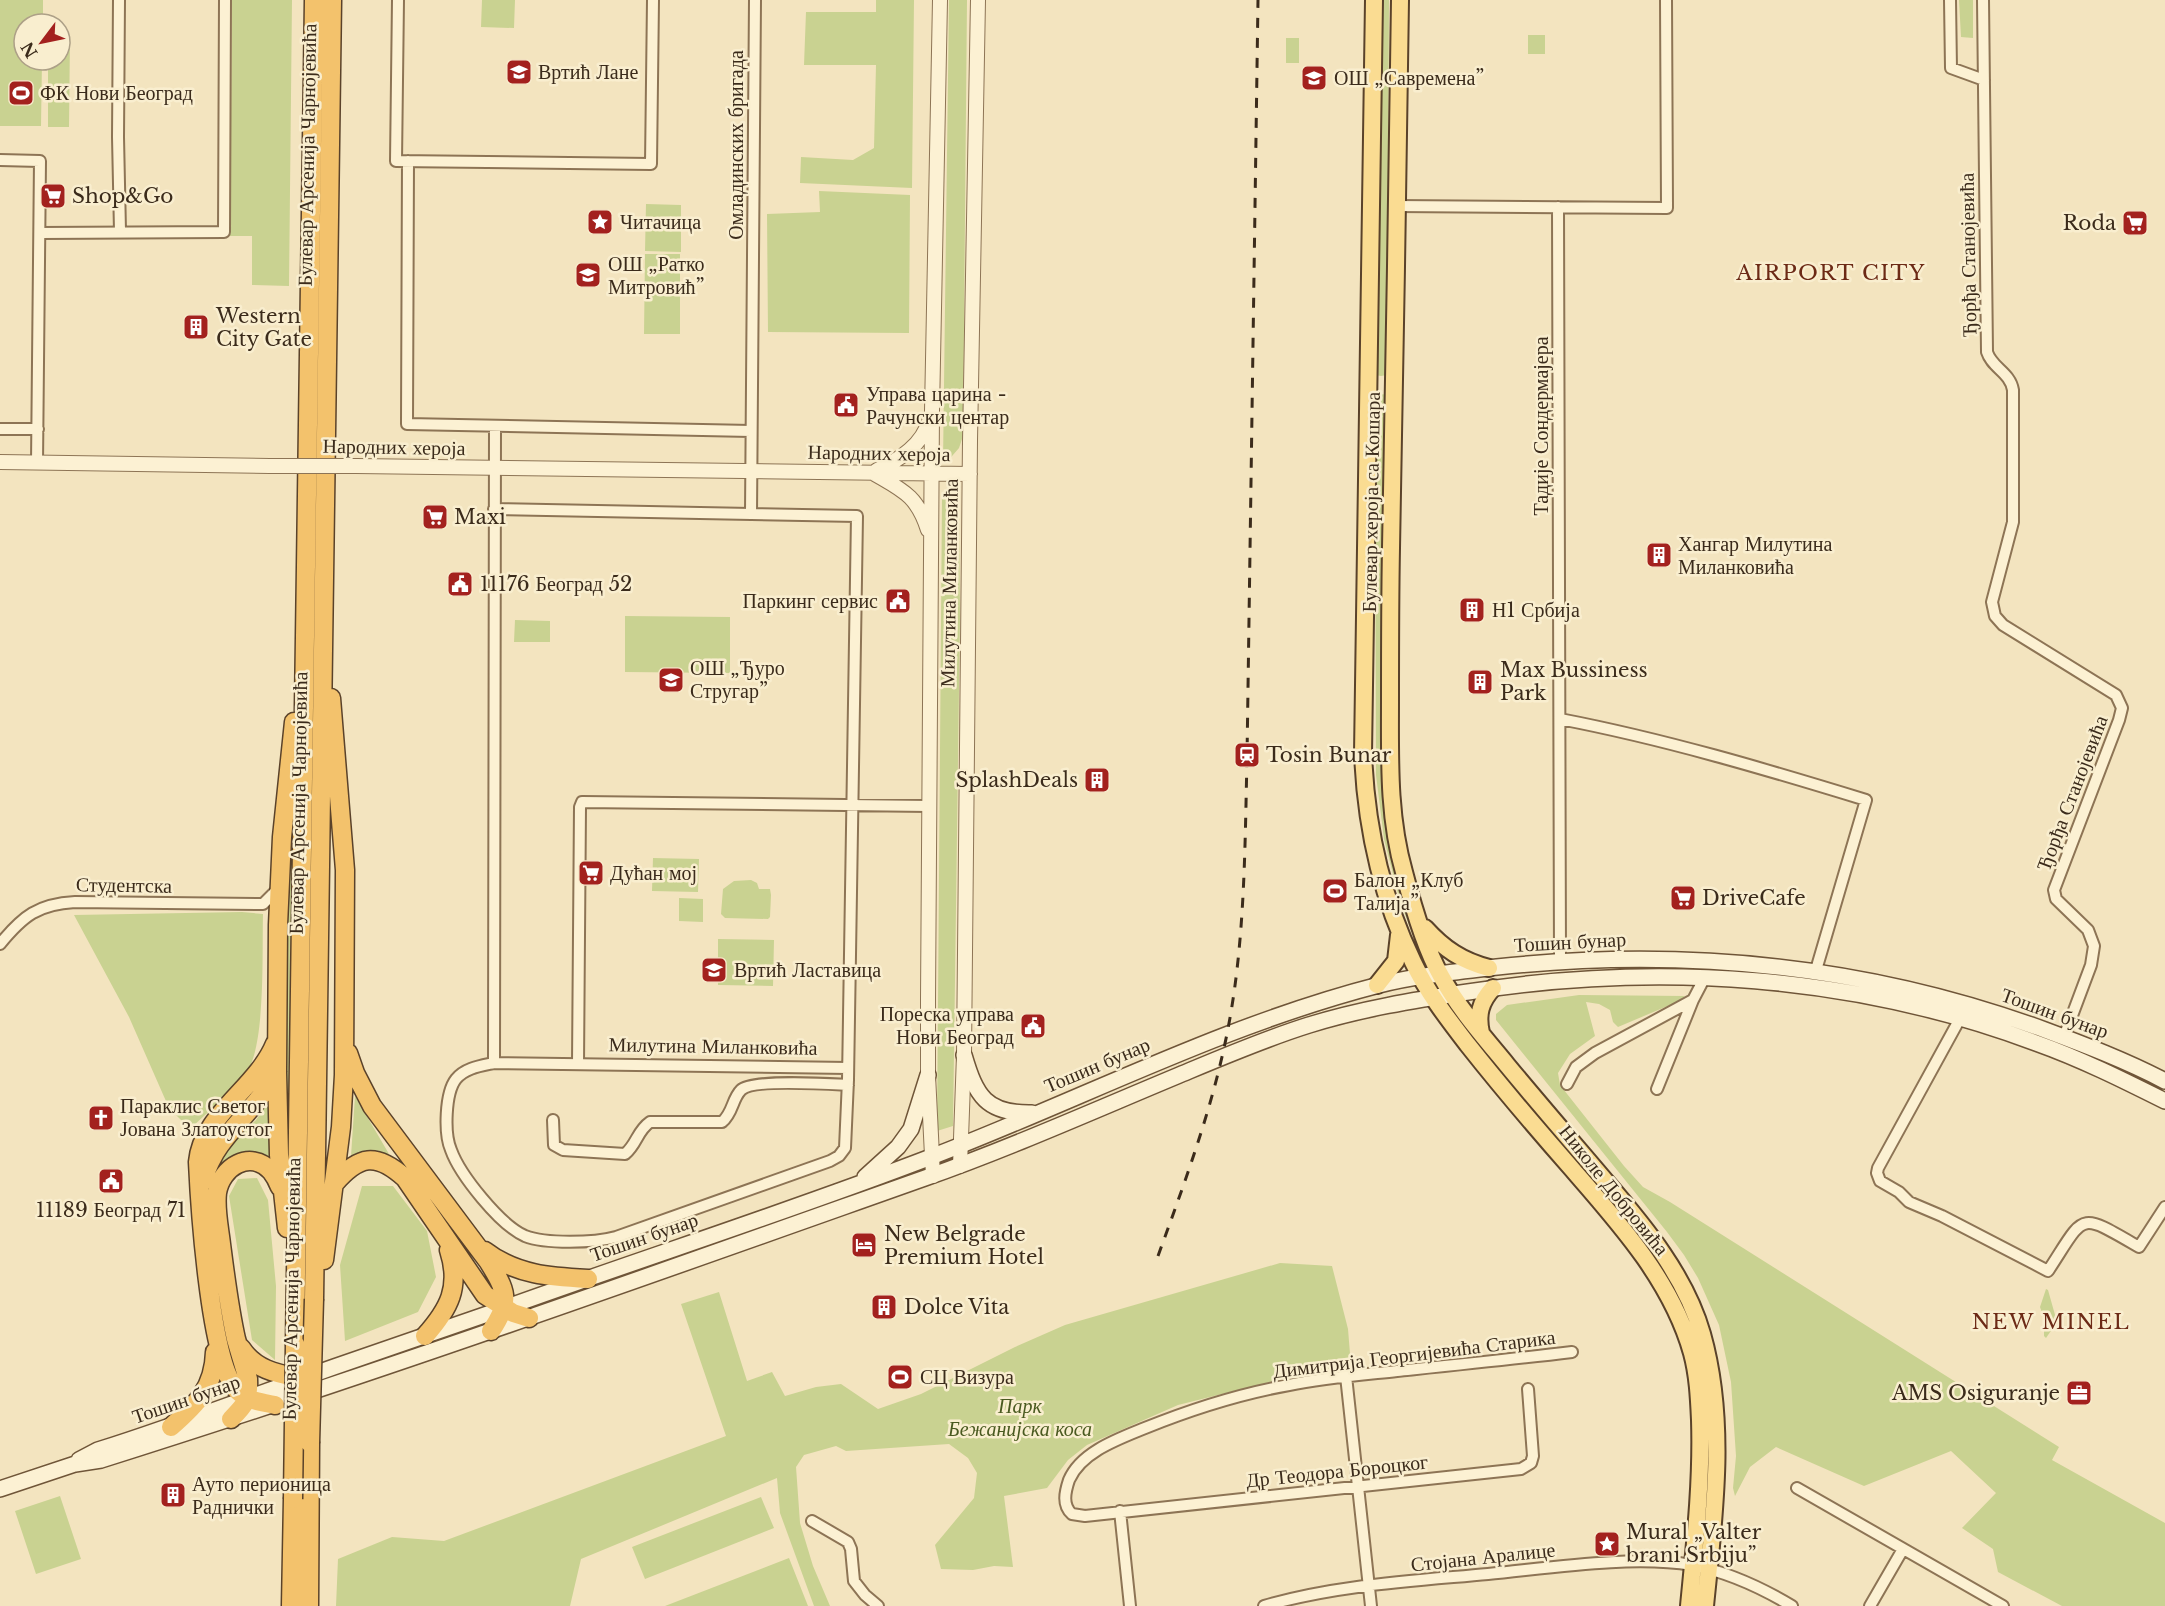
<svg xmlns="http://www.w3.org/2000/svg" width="2165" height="1606" font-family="'Libre Baskerville',serif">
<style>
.green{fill:#c9d291}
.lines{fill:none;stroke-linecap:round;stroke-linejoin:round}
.minor-casing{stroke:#8d7455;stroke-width:14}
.tertiary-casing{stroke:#8d7455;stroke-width:16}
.secondary-casing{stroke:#6f5538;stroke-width:18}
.primary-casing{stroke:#5a422a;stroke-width:20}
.trunk-casing{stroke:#5a422a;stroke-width:21}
.minor{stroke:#fcf1d3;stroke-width:10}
.tertiary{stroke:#fcf1d3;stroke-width:14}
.secondary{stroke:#fcf1d3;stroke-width:15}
.primary{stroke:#fadc92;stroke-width:16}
.trunk{stroke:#f3c26c;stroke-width:18}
.rail{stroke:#3b2b1b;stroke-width:3;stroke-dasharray:10 10;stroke-linecap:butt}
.tertiary-bridge-casing{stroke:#8d7455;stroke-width:16;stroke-linecap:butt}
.trunk-bridge-casing{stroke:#5a422a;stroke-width:21;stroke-linecap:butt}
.tertiary-bridge{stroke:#fcf1d3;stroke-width:14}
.trunk-bridge{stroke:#f3c26c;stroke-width:18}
.labels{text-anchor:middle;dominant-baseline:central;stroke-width:5;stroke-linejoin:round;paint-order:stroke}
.poi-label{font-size:20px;fill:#3b2b1b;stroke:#f9eecf;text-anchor:start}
.street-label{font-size:20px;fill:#3b2b1b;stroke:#f9eecf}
.park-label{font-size:20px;font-style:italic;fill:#4a5a20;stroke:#f9eecf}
.neighbourhood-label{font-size:21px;letter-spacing:1.5px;fill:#6c2a16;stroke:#f9eecf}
</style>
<rect width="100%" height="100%" fill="#f3e4bf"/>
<path class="green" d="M0 0H43V24H24V60H42L41 126H0Z
M232 0H292L289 286 252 285V236H230Z
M482 0H515L514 28 481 27Z
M876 0H914L912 188 800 183 801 157 853 160 874 148 876 65H804L806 12H876Z
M949 0H967L963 436 959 448 946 463H943Z
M1380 0H1389L1387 375 1381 376 1375 375Z
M1959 0H1973V38L1961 37Z
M1528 35H1545V54H1528Z
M60 36H70L69 127H48V60H60Z
M1286 38H1299V63H1286Z
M819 191 910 195 909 333 768 332 767 214 820 212Z
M646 204 681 205V252L645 251Z
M645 254H680V334H644Z
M1382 394 1386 395V781L1426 950 1419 952 1400 901 1384 839 1376 775 1375 395Z
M942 496H957L959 504 960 616 953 1126 937 1131Z
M625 616 730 617V673L625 672Z
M515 620 550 621V642H514Z
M297 803 290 1207 285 1159 287 861Z
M653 858 699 859 698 892 652 891Z
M751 880 757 883 759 889H770L771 895 770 917 768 919 725 918 721 914 723 889 734 881Z
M679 898 703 899V922L679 921Z
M242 912 263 914C262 949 266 1048 246 1073 230 1094 209 1111 190 1129L169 1108 129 1017 74 915Z
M718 939 774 940 773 986 718 985Z
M1579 995 1685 996 1677 1002 1618 1027 1613 1022 1610 1010 1599 1004 1586 1002 1595 1036 1570 1054 1558 1073 1560 1085 1624 1166 1643 1187 1670 1202 2059 1447 2052 1460 2165 1523V1606H2062L1998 1572 1993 1549 1962 1528 1996 1493 1951 1451 1864 1486 1776 1447 1750 1467 1735 1496 1733 1488 1736 1456 1731 1382 1719 1325 1698 1278 1684 1255 1667 1232 1496 1020V1014L1507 1005Z
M355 1096 389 1154 351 1156Z
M269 1101 273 1168 266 1166 221 1172 241 1378 226 1361 204 1200 214 1166 236 1139 256 1120Z
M257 1178 268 1200 276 1286 275 1360 252 1340 229 1196 238 1179Z
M362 1186H393L427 1231 436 1277 418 1312 345 1341 340 1265Z
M1280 1263 1332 1266 1348 1329 1351 1366 1270 1382 1178 1405 1087 1445 1068 1460 1047 1488 1004 1496 1013 1567 994 1566 973 1570 941 1569 935 1545 974 1498 977 1473 968 1458 949 1444 846 1451 836 1446 804 1455 796 1467 800 1523 813 1566 830 1606H814L780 1513 777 1478 581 1559 570 1606H336L338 1559 392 1537 444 1541 726 1436 681 1304 719 1292 747 1381 772 1372 785 1396 816 1387 841 1384 878 1409 921 1394 1015 1347 1065 1325Z
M2046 1289 2048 1290 2057 1322 2046 1338 2044 1336V1318L2040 1307Z
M60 1496 81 1559 36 1574 15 1511Z
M761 1497 774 1528 645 1579 632 1547Z
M789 1558 808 1606H665Z"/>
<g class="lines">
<g class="minor-casing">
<path id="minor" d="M119 0 118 137 120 231
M398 0 396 161 651 164 653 0
M1950 0 1951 68 1984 80
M1983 0 1987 352C1992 368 2010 372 2013 390V522L1992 602 1995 616 2003 625 2116 695 2122 708 2119 720 2054 890 2056 899 2088 930 2094 946 2091 965 2064 1037
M0 160 40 161 37 463
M408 161 407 424 751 431
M1396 206 1667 208 1666 0
M1558 207 1560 962
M40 233 224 232 225 0
M0 429H38
M494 509 857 516 848 1080 845 1148 839 1156 830 1161 616 1237C594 1243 545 1244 525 1236 500 1225 460 1175 451 1150 444 1134 445 1093 456 1079 465 1068 480 1066 494 1063L848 1068
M751 514 755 0
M1560 719C1664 739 1765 769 1866 800L1816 970
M0 944C23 916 38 904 75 902L263 904 278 889
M1963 1013 1878 1168 1877 1173 1880 1181 1899 1192 1909 1202 1942 1216 2048 1271C2086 1213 2077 1211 2139 1247L2165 1207
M494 1063 495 426
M578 1064 580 807 582 802 929 806
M1567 1084 1576 1067 1595 1053 1693 1000
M1657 1089 1693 1000 1705 977
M553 1120 554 1145 563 1150 625 1154C637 1144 637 1131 650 1122H722C733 1113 732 1099 741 1090 752 1079 830 1084 848 1085
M1346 1376 1371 1606
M1528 1389 1533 1456 1531 1463 1521 1469 1085 1516 1072 1514C1062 1505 1065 1492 1069 1480 1081 1452 1118 1439 1145 1428 1192 1409 1239 1394 1289 1385 1324 1378 1360 1375 1397 1371 1455 1365 1514 1359 1572 1352
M1797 1488 2003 1606
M1120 1511 1130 1606
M812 1521 848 1542 851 1549 854 1581 865 1595 878 1606
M1264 1606C1336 1585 1413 1581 1488 1574 1550 1568 1631 1555 1692 1565 1727 1572 1762 1588 1792 1606
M1870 1606 1903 1549"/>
</g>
<g class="tertiary-casing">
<path id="tertiary" d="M0 462 270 466
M356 466 970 474
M877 470C901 459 922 445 930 419
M873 473C902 490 917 495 928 530
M960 1166 964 1055 970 441 978 0
M933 1176 928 1075V1000L932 411 940 0"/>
</g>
<g class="secondary-casing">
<path id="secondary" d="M964 1055C976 1096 986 1114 1032 1113
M865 1177 898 1147 911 1129 928 1075
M79 1460 98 1450C178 1425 255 1395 334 1367 389 1348 444 1329 499 1310 643 1258 788 1212 931 1157 1080 1100 1223 1025 1379 985 1418 975 1457 972 1497 967 1684 947 1868 965 2045 1030 2085 1045 2127 1061 2165 1081
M0 1489 75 1464 101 1460C378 1373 651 1275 925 1178 1010 1148 1093 1111 1177 1076 1220 1058 1264 1039 1309 1025 1360 1009 1415 1000 1468 992 1658 962 1855 975 2036 1043 2081 1059 2123 1080 2165 1101"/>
</g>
<g class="primary-casing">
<path id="primary" d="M1374 0 1363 754C1366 827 1381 896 1413 962 1427 992 1448 1019 1468 1045 1502 1088 1537 1129 1573 1170 1621 1225 1672 1282 1692 1353 1698 1375 1699 1398 1700 1420 1702 1482 1695 1544 1689 1606
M1400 0C1398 183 1394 365 1391 548 1390 599 1390 650 1390 702 1390 759 1388 816 1404 872 1412 903 1425 948 1441 976 1459 1009 1484 1037 1507 1065 1540 1105 1574 1144 1607 1183 1645 1227 1686 1277 1702 1334 1727 1422 1714 1516 1705 1606
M1425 928C1444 949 1462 961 1489 968
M1377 985 1396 961 1399 935
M1481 1033C1477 1015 1480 1002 1493 988"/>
</g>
<g class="trunk-casing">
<path id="trunk" d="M275 1044C257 1088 202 1115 198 1162 200 1206 210 1358 235 1388 247 1402 258 1401 275 1405
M348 1053 355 1073 372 1106 488 1261C506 1290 512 1301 491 1331
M201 1184C206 1170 211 1157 220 1145 238 1120 261 1101 276 1073
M334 1184C359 1155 376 1152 405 1178L485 1295 513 1313 529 1318
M287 1228 279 1155 277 1072 278 925 282 837 294 722
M485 1251C516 1275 551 1277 588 1279
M324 1260 341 1127 344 1075 345 870 331 698
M314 1299 332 0
M425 1336C449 1309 461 1287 449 1250
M295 1344 314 0
M241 1348C256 1371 279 1374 304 1379
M231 1419C246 1404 249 1401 248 1379 244 1366 240 1353 236 1339 229 1308 225 1275 221 1244 219 1227 215 1209 217 1193 221 1167 250 1149 271 1171 275 1176 278 1182 280 1187
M171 1427C197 1404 214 1388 215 1352
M291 1606 293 1499
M309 1606 310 1443"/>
</g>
<use href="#minor" class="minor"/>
<use href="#tertiary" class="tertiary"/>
<use href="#secondary" class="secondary"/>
<use href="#primary" class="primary"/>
<use href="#trunk" class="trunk"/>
<path class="rail" d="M1158 1256C1187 1176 1217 1096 1231 1012 1245 929 1245 842 1247 758L1258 0"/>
<g class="tertiary-bridge-casing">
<path id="tertiary-bridge" d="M270 466H356"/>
</g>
<g class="trunk-bridge-casing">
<path id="trunk-bridge" d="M310 1443 314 1299
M293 1499 295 1344"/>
</g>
<use href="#tertiary-bridge" class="tertiary-bridge"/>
<use href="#trunk-bridge" class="trunk-bridge"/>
</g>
<defs>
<g id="school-square" transform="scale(1.35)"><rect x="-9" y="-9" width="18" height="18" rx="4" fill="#a3211e" stroke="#f9eecf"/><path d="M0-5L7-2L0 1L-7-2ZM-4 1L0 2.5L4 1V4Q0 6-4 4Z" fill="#fff"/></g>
<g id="stadium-square" transform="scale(1.35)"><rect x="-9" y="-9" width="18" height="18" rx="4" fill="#a3211e" stroke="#f9eecf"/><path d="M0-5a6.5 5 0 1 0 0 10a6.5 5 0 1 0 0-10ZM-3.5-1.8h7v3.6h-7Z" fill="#fff"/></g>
<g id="supermarket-square" transform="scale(1.35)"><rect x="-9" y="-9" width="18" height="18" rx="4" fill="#a3211e" stroke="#f9eecf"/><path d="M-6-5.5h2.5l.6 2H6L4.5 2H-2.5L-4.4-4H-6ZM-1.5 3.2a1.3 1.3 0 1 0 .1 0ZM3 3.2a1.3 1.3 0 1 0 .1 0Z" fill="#fff"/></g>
<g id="sight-square" transform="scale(1.35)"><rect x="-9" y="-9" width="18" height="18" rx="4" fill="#a3211e" stroke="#f9eecf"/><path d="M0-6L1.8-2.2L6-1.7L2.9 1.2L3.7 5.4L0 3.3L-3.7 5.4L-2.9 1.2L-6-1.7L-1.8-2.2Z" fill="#fff"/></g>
<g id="building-square" transform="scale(1.35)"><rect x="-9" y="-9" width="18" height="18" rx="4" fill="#a3211e" stroke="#f9eecf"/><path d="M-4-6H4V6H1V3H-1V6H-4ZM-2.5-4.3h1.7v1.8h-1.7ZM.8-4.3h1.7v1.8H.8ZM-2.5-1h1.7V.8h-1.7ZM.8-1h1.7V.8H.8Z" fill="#fff"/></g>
<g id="civic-square" transform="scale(1.35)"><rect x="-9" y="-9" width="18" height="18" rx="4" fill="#a3211e" stroke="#f9eecf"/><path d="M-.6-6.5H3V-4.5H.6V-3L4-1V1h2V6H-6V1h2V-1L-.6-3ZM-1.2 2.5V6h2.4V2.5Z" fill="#fff"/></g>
<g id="station-square" transform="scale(1.35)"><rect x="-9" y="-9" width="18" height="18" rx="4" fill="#a3211e" stroke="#f9eecf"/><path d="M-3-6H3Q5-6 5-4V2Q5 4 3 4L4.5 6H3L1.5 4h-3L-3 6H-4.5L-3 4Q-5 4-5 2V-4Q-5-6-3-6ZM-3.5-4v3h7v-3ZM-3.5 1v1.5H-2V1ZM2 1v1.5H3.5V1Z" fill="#fff"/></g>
<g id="church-square" transform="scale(1.35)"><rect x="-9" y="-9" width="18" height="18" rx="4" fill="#a3211e" stroke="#f9eecf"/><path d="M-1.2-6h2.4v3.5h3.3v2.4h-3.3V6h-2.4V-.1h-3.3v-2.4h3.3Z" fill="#fff"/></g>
<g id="hotel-square" transform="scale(1.35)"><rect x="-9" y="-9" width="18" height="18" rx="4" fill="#a3211e" stroke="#f9eecf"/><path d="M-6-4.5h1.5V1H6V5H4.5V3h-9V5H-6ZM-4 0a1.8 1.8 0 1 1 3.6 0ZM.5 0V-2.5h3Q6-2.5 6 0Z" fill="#fff"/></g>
<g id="office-square" transform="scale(1.35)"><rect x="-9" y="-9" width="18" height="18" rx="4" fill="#a3211e" stroke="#f9eecf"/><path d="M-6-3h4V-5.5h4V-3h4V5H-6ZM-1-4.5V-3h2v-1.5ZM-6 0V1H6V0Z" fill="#fff"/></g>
</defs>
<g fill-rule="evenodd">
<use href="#school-square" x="519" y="72"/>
<use href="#school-square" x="1314" y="78"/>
<use href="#stadium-square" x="21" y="93"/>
<use href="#supermarket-square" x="53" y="196"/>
<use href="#sight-square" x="600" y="222"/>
<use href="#supermarket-square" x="2135" y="223"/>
<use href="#school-square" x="588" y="275"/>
<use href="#building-square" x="196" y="327"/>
<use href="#civic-square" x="846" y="405"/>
<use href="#supermarket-square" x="435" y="517"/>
<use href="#building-square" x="1659" y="555"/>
<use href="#civic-square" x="460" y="584"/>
<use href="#civic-square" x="898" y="601"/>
<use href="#building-square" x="1472" y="610"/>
<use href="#school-square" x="671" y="680"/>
<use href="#building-square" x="1480" y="682"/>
<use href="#station-square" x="1247" y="755"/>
<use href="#building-square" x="1097" y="780"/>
<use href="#supermarket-square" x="591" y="873"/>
<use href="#stadium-square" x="1335" y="891"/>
<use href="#supermarket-square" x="1683" y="898"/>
<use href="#school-square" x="714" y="970"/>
<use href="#civic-square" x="1033" y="1026"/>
<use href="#church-square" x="101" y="1118"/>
<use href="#civic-square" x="111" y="1181"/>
<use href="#hotel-square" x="864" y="1245"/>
<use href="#building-square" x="884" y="1307"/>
<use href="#stadium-square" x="900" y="1377"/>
<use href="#office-square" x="2079" y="1393"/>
<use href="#building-square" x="173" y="1495"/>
<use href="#sight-square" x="1607" y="1544"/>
</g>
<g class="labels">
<g class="poi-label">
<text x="538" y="72">Вртић Лане</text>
<text x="1334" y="78">ОШ „Савремена”</text>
<text x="40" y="93">ФК Нови Београд</text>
<text x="72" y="196">Shop&amp;Go</text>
<text x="620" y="222">Читачица</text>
<text x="2116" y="223" text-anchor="end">Roda</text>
<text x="608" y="264">ОШ „Ратко<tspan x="608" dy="23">Митровић”</tspan></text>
<text x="216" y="316">Western<tspan x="216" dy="23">City Gate</tspan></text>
<text x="866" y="394">Управа царина -<tspan x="866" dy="23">Рачунски центар</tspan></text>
<text x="454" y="517">Maxi</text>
<text x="1678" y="544">Хангар Милутина<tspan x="1678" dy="23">Миланковића</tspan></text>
<text x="480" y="584">11176 Београд 52</text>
<text x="878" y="601" text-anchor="end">Паркинг сервис</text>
<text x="1492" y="610">Н1 Србија</text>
<text x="690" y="668">ОШ „Ђуро<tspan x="690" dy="23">Стругар”</tspan></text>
<text x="1500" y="670">Max Bussiness<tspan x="1500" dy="23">Park</tspan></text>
<text x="1266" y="755">Tosin Bunar</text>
<text x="1078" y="780" text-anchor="end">SplashDeals</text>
<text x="610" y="873">Дућан мој</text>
<text x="1354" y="880">Балон „Клуб<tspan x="1354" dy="23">Талија”</tspan></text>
<text x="1702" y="898">DriveCafe</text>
<text x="734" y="970">Вртић Ластавица</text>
<text x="1014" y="1014" text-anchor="end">Пореска управа<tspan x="1014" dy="23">Нови Београд</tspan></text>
<text x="120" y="1106">Параклис Светог<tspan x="120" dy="23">Јована Златоустог</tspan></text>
<text x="111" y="1210" text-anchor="middle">11189 Београд 71</text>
<text x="884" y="1234">New Belgrade<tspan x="884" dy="23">Premium Hotel</tspan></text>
<text x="904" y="1307">Dolce Vita</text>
<text x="920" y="1377">СЦ Визура</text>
<text x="2060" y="1393" text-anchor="end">AMS Osiguranje</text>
<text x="192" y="1484">Ауто перионица<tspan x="192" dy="23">Раднички</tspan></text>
<text x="1626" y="1532">Mural „Valter<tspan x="1626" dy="23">brani Srbiju”</tspan></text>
</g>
<g class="street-label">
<text transform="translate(736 145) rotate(-90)">Омладинских бригада</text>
<text transform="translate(307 155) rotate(-89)">Булевар Арсенија Чарнојевића</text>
<text transform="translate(1968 255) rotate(-91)">Ђорђа Станојевића</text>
<text transform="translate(1541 426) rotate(-90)">Тадије Сондермајера</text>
<text transform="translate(394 447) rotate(1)">Народних хероја</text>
<text transform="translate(879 453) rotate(1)">Народних хероја</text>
<text transform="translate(1371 502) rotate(-89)">Булевар хероја са Кошара</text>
<text transform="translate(949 583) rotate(-89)">Милутина Миланковића</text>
<text transform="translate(2072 793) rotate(-69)">Ђорђа Станојевића</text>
<text transform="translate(298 803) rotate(-89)">Булевар Арсенија Чарнојевића</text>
<text transform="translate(124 885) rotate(1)">Студентска</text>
<text transform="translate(1570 942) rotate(-3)">Тошин бунар</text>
<text transform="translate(2055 1013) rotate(20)">Тошин бунар</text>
<text transform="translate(713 1046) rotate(1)">Милутина Миланковића</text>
<text transform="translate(1097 1065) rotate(-23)">Тошин бунар</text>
<text transform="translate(1614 1190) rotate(51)">Николе Добровића</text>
<text transform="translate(644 1237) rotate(-19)">Тошин бунар</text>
<text transform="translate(291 1289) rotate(-89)">Булевар Арсенија Чарнојевића</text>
<text transform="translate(1414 1354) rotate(-7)">Димитрија Георгијевића Старика</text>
<text transform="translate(186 1399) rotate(-19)">Тошин бунар</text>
<text transform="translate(1337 1471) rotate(-6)">Др Теодора Бороцког</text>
<text transform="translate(1483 1557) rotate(-6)">Стојана Аралице</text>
</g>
<g class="park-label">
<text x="1020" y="1406">Парк<tspan x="1020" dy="23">Бежанијска коса</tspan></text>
</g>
<g class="neighbourhood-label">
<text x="1831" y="273">AIRPORT CITY</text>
<text x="2051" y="1322">NEW MINEL</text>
</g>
</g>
<g transform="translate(42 42) rotate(238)"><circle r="28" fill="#f9eecf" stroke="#ada087" stroke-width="1.5"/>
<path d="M0-4.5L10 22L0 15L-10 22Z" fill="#a3211e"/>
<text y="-9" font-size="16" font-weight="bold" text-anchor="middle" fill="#3b2b1b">N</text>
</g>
</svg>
